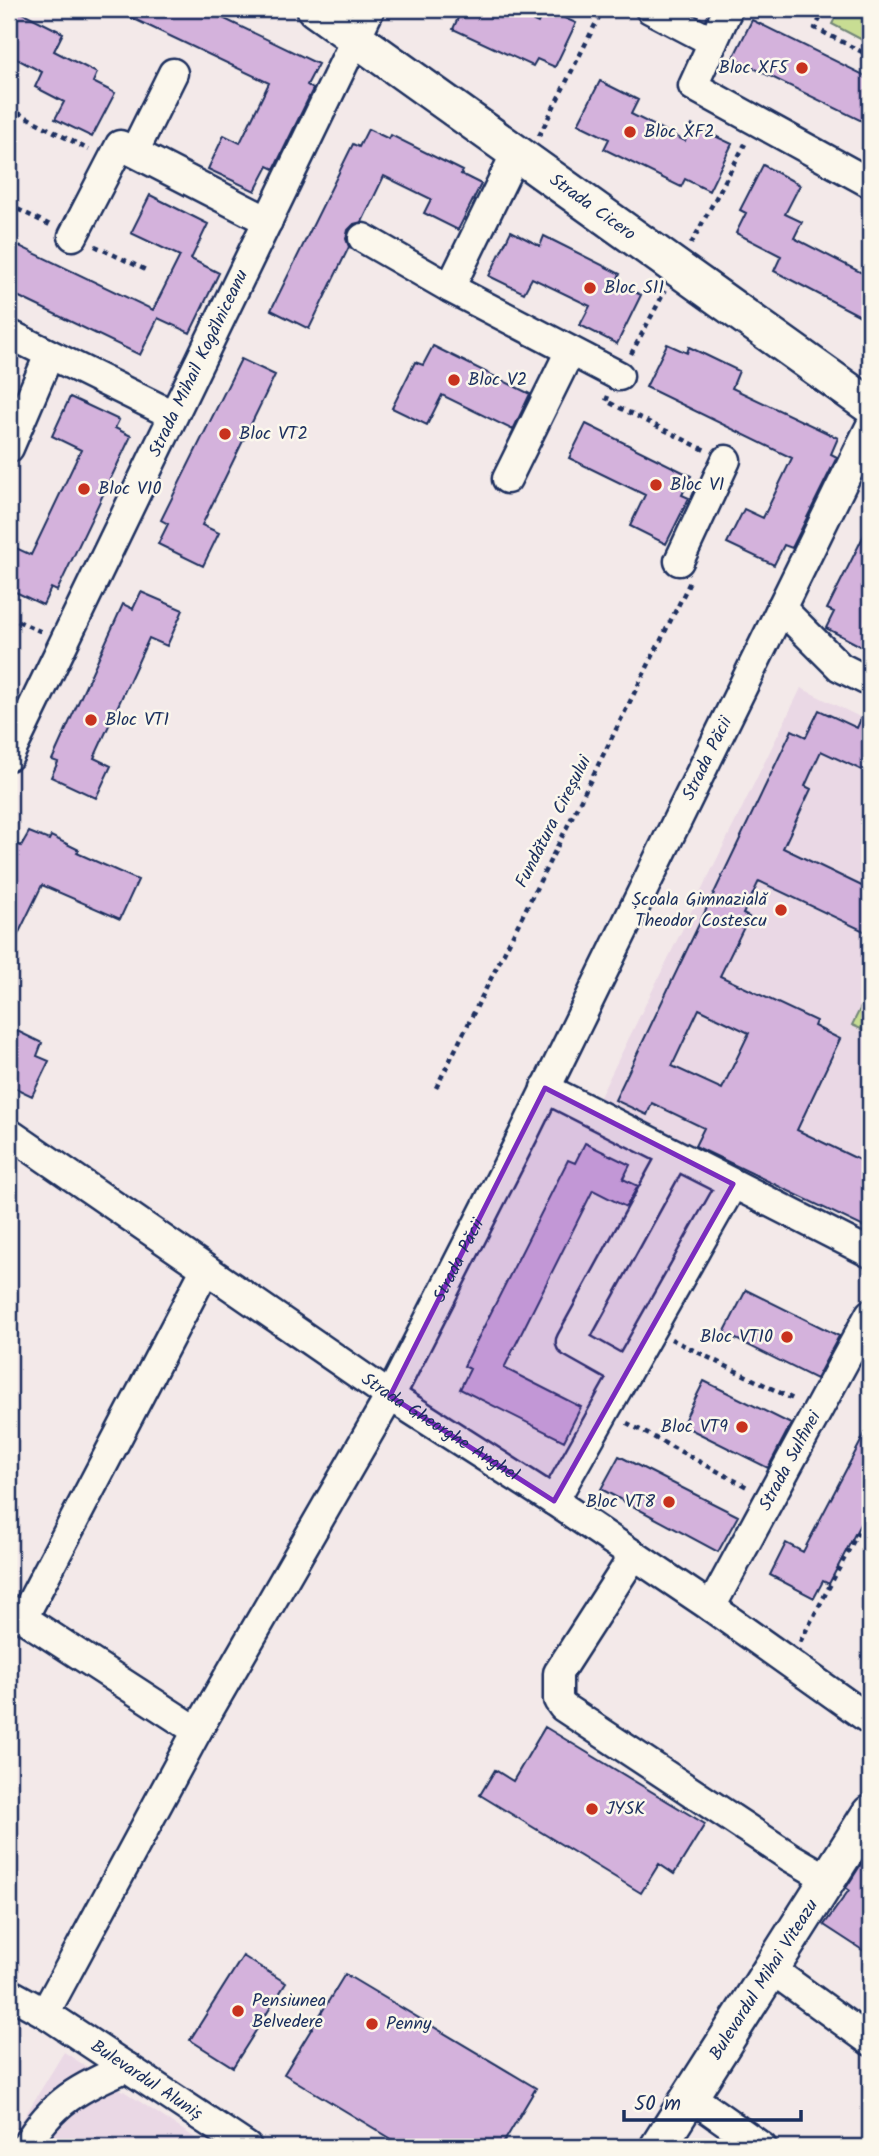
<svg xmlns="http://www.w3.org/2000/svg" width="879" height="2156" font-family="Kalam,sans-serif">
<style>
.built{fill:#ead8e5}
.green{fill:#c8dd93;stroke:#728678;stroke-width:2}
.building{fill:#d4b2dc;stroke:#1b2f5e;stroke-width:2;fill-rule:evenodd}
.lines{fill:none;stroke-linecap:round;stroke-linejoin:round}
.minor-casing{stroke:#1b2f5e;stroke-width:33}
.major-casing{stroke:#1b2f5e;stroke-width:40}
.path{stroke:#1b2f5e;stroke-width:4.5;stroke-dasharray:5 5;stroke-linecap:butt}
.minor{stroke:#fbf7ec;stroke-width:28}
.major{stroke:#fbf7ec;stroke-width:35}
.marked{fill:#7b2cbf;fill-opacity:0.2;stroke:#7b2cbf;stroke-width:5;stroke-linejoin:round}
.poi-dot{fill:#c8321e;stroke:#fbf7ec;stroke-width:2.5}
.labels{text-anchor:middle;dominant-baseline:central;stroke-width:5;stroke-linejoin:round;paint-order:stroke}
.poi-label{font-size:18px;fill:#1b2f5e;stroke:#fbf7ec;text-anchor:start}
.street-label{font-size:18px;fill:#1b2f5e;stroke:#fbf7ec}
</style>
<rect width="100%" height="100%" fill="#f3e9e9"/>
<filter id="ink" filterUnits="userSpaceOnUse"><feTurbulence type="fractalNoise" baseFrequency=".0143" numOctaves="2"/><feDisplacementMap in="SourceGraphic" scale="14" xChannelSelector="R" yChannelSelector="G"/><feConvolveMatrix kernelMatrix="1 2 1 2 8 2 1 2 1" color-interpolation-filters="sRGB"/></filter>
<g filter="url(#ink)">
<path class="built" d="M801 688 870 722V1230L599 1099Z
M64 2052 209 2147H9V2142Z"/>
<path class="green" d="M840 9H870V44L832 24Z
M870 989V1033L852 1025Z"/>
<path class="building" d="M9 9H15L63 33 54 51 97 73 93 82 115 93 92 137 55 119 64 102 35 87 42 72 9 55Z
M113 9H204L318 64 307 85 313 89 274 169 268 166 255 191 208 169 224 135 240 143 269 83Z
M462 9H507L538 23 544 9 576 23 555 67 537 59 533 66 453 29Z
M752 20 870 78V125L733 58Z
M600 81 638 100 631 114 685 141 692 125 732 144 709 191 685 179 681 187 604 149 609 139 578 124Z
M368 129 389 139 391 135 463 171 461 174 481 184 458 230 424 213 431 199 384 176 362 222 354 224 348 230 346 239 349 247 309 329 271 310 353 144 359 147Z
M763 165 800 185 785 214 802 222 794 238 870 277V321L774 271 781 256 736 233 746 213 740 210Z
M150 195 208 224 191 259 219 273 190 333 158 318 140 355 9 292V241L153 310 180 256 131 233Z
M511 231 540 246 544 236 620 274 616 283 641 295 617 344 580 325 590 306 532 278 524 293 489 276Z
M667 344 687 353 689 347 739 371 732 388 838 438 831 454 837 457 792 548 784 545 774 565 727 543 744 509 763 518 792 458 646 387Z
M433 346 530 394 513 430 442 395 427 425 392 408 415 362 423 365Z
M241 359 275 375 202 525 219 533 203 566 158 544 168 524 161 520Z
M70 397 119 420 115 428 131 436 57 591 51 588 43 605 9 589V559L14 547 31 555 81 450 52 436Z
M586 424 691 476 682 495 689 498 666 544 630 526 645 495 569 458Z
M870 523V651L826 628 834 612 827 609Z
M141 592 183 610 167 646 149 638 94 758 111 766 96 798 51 777 58 762 52 760 123 604 133 609Z
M870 698V774L821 751 805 786 811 789 783 848 870 890V934L759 881 743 914 749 917 720 976 816 1021 814 1026 840 1039 797 1130 870 1165V1230L695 1146 704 1128 652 1103 647 1115 615 1100 792 730 806 737 819 710 857 728ZM699 1009 749 1033 722 1089 672 1066Z
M29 832 49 840 51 836 79 850 77 853 138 880 120 919 42 885 9 953V860L16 844 21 846Z
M9 1027 42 1043 37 1056 49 1061 32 1096 9 1085Z
M585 1143 630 1165 623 1179 638 1186 626 1207 593 1190 504 1368 581 1407 564 1441 460 1389 470 1369 464 1366 568 1160 575 1163Z
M746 1290 839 1336 816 1379 724 1333Z
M704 1381 791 1424 768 1468 682 1425Z
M870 1424V1505L829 1584 823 1581 814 1598 770 1575 786 1543 803 1552Z
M619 1456 738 1516 718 1552 601 1489Z
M545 1727 705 1824 674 1874 659 1864 641 1893 480 1795 495 1770 513 1781Z
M870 1850V1955L824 1925 849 1890 846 1888Z
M243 1956 286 1983 233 2067 190 2040Z
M345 1974 536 2088 501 2147H405L284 2074Z"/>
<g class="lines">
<g class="minor-casing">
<g id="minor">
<path d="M650 9 713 42"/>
<path d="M728 9 693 86 870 183"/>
<path d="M134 152 173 73"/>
<path d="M73 236 120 145 268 221"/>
<path d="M363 238 450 288 619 376"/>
<path d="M450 288 516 153"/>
<path d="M9 334 173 415"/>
<path d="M9 448 49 355"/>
<path d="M507 479 570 351"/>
<path d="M679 561 726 460"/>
<path d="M781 608 840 667 870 682"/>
<path id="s1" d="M9 756 370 9"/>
<path d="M545 1088 870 1253"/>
<path id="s2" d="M9 1133 390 1396 554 1501 711 1607 870 1720"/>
<path d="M626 1373 571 1342 674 1154"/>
<path d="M554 1501 733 1184"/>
<path d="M634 1555 558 1673V1700L563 1707 790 1857 828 1879"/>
<path id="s3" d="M711 1607 870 1314"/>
<path d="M9 1609 197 1731"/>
<path d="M23 1618 205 1270"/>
<path d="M771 1969 870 2041"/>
<path id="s4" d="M9 1993 45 2013 247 2147"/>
<path id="s5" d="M45 2013 197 1731 390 1396 524 1133 870 427"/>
<path d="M690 2096 762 2147"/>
<path d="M25 2147C54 2100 78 2089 127 2067"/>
</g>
</g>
<g class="major-casing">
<g id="major">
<path id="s6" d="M315 9 870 406"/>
<path id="s7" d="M658 2147 870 1813"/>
</g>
</g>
<path class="path" d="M825 9 815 28 870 56
M9 108 89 150
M539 136 603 9
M9 205 52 226
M691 244 745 144
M95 246 148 271
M631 354 665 291
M608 396 606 401 705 450
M9 617 44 633
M436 1088 690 582
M671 1339 795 1400
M627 1423 749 1488
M800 1642 870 1510"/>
<use href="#minor" class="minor"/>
<use href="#major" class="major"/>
</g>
</g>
<path class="marked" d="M545 1088 733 1184 554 1501 390 1396Z"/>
<g class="poi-dot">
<circle cx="802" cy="68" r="7"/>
<circle cx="630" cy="132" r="7"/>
<circle cx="590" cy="288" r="7"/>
<circle cx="454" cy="380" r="7"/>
<circle cx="225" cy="434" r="7"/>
<circle cx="656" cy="485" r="7"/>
<circle cx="84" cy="489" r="7"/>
<circle cx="91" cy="720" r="7"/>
<circle cx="781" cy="910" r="7"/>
<circle cx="787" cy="1337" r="7"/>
<circle cx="742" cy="1427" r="7"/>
<circle cx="669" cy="1502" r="7"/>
<circle cx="592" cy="1809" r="7"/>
<circle cx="238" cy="2011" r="7"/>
<circle cx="372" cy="2024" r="7"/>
</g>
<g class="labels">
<g class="poi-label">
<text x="788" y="68" text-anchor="end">Bloc XF5</text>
<text x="644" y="132">Bloc XF2</text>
<text x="604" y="288">Bloc S11</text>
<text x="468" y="380">Bloc V2</text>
<text x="239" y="434">Bloc VT2</text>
<text x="670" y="485">Bloc V1</text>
<text x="98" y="489">Bloc V10</text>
<text x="105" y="720">Bloc VT1</text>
<text x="767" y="900" text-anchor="end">Școala Gimnazială<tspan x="767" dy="21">Theodor Costescu</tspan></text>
<text x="773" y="1337" text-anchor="end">Bloc VT10</text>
<text x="728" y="1427" text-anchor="end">Bloc VT9</text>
<text x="655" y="1502" text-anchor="end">Bloc VT8</text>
<text x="606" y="1809">JYSK</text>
<text x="252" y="2001">Pensiunea<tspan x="252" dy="21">Belvedere</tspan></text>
<text x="386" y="2024">Penny</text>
</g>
<g class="street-label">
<text stroke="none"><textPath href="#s6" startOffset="341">Strada Cicero</textPath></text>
<text stroke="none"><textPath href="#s1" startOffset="436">Strada Mihail Kogălniceanu</textPath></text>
<text stroke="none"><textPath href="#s5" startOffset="1419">Strada Păcii</textPath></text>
<text transform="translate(554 822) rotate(-63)">Fundătura Cireșului</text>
<text stroke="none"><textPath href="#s5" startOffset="859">Strada Păcii</textPath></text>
<text stroke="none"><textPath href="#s2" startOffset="522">Strada Gheorghe Anghel</textPath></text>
<text stroke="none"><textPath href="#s3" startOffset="166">Strada Sulfinei</textPath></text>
<text stroke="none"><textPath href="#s7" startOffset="198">Bulevardul Mihai Viteazu</textPath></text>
<text stroke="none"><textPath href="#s4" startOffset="163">Bulevardul Aluniș</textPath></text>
</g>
</g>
<rect width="879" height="2156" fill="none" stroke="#fbf7ec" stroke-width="35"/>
<rect x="18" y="18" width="844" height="2121" fill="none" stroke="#1b2f5e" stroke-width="2.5" filter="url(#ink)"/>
<path d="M624 2110v10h177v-10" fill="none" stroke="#1b2f5e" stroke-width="3.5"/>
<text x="634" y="2110" font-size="21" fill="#1b2f5e" stroke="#fbf7ec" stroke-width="5" paint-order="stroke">50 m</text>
</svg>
